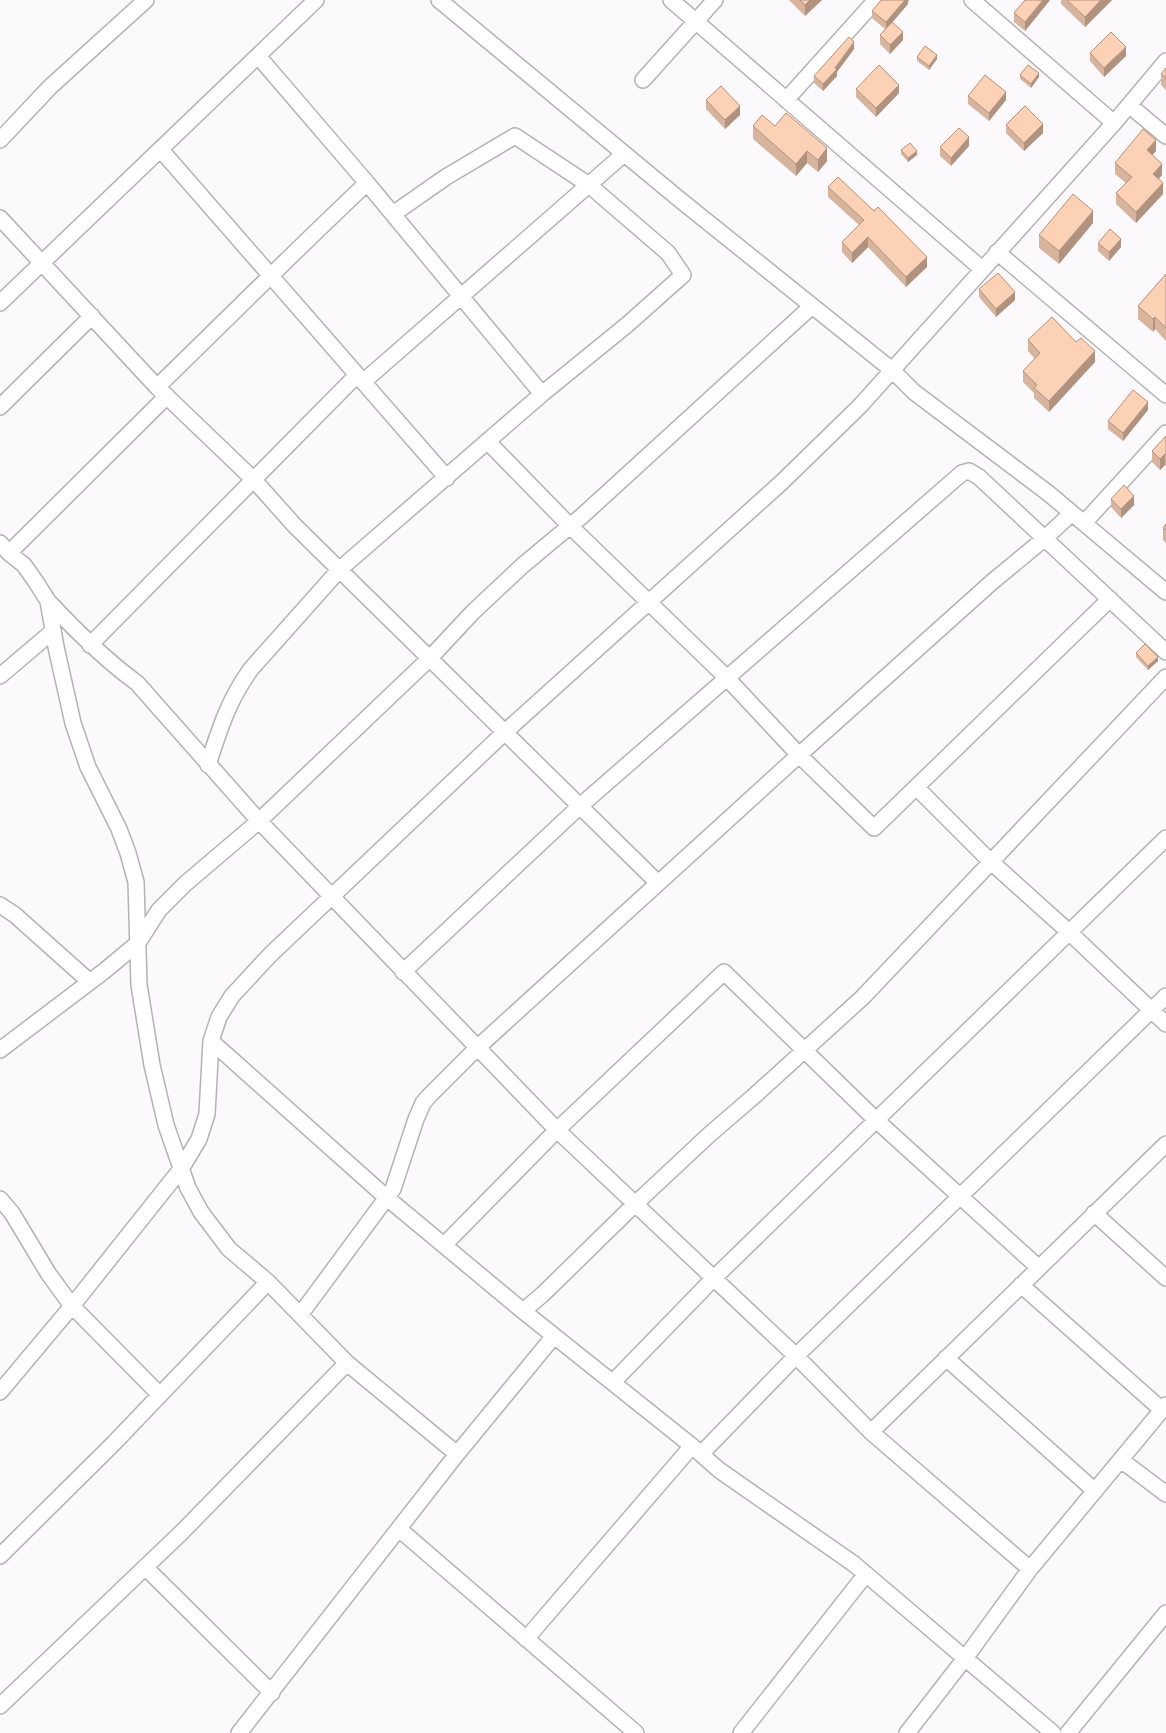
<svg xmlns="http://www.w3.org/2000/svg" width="1166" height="1733" font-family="'Public Sans',sans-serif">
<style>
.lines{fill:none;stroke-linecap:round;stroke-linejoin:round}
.minor-casing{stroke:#b4b2b4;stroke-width:18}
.minor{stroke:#fff;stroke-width:15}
.wall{fill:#d9b49c}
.shaded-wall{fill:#b0927f}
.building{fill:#fcd1b5;stroke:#b0927f}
</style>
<rect width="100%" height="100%" fill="#fcf9fc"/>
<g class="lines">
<g class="minor-casing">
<path id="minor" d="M439 0 679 199 892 370 914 392 1048 493 1166 592
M671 0 982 269
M972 0 1114 123
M643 80 715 0
M786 100 876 0
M1129 105 1166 136
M0 140 50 87 146 0
M161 150 447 478
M367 183 542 394
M0 218 157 387 253 479 295 526 658 883
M997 252 1166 395
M0 303 316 0
M363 382 624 154
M157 387C227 319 296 250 367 183L258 56
M0 407 92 316
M488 442 570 526 726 677 799 755 874 828 1110 599
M1084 523 1166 433
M0 543 9 553 24 565 36 582 48 601 56 647 73 723 88 767 119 829 128 853 136 882 139 985 152 1065 166 1125 188 1188 201 1212 229 1249 268 1282 347 1363 457 1454
M9 553 167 396
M48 601C76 631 104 659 137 683L259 821 557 1130 796 1356 871 1432 1030 1569
M90 645 357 375
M0 676 53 631
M208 765C220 728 228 701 251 669L340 569 542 394 628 324 683 275 668 253 589 185 515 136 446 177 393 214
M916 787 990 861 1069 932 1166 1024
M0 905 15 915 90 982
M403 972 580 806 962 473 969 471 979 477 1166 652
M211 1041 387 1198 523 1311 692 1446 719 1470 854 1564 1053 1733
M0 1050 103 972 138 943 159 910 185 884 259 821 430 658 473 612 522 566 582 516 812 306
M0 1199 12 1213 48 1273 72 1306 160 1395
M1094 1213 1166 1278
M444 1245 557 1130 724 972 876 1120 1038 1267
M1021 1285 1162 1410
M523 1311 543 1294 634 1205 710 1134 753 1097 863 997 1166 677
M300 1315 393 1189 416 1119 423 1103 429 1096 477 1048 799 755 992 582 1044 539 1072 513
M946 1358 1095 1491
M613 1382 713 1279 1166 838
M0 1392 72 1306 181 1169 199 1139 207 1114 211 1041 219 1017 232 996 270 955 505 732 782 482 860 406 1114 123 1166 61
M871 1432 1166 1144
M701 1454 796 1356 1166 996
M1121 1460 1166 1494
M399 1529 636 1733
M0 1556 114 1443 268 1282
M145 1567 272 1693
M526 1639 692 1446
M0 1706 182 1532 347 1363
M239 1733 457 1454 554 1336
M741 1733 866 1574
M907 1733 966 1657 1030 1569 1166 1405
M1068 1733 1166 1613"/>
</g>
<use href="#minor" class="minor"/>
</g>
<path class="wall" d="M789 0H822L805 16Z
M1025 0H1050L1025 31 1014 22V13Z
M1061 0H1112L1085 27 1061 4Z
M908 2V4L892 22 903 40 890 54 880 44V35L885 29 872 18V11Z
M854 49 837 72V76L823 91 814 83V76Z
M1090 53 1126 56 1104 77 1090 61Z
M917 57 937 59 929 70 917 61Z
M1166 68V90L1161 85V74Z
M1020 75 1039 77 1031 88 1020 79Z
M856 89 899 93 876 117 856 97Z
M968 96 1006 100 989 121 968 104Z
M706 100 740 115 725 129 706 109Z
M1006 125 1043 133 1024 151 1006 133Z
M753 126H775L827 161 818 172 807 163 796 176 753 139Z
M969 146 951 166 940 156V147Z
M901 150 917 155 908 162 901 154Z
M1156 151 1152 155 1162 175 1159 179 1163 194 1136 223 1116 204V193L1126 183 1115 174V163Z
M828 187 927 267 906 287 868 247 852 263 842 252V242L859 225 828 197Z
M1093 223 1059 264 1039 248V235Z
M1098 243 1121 247 1109 261 1098 251Z
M1166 274V341L1155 329 1153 332 1138 319V306Z
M979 289 1015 300 996 317 979 297Z
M1028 340 1095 362 1049 412 1034 398V393L1023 382V371L1035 359 1028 351Z
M1148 410 1123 441 1108 429V421Z
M1166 436V466L1165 465 1160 470 1152 462V451Z
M1111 499 1134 505 1121 518 1111 507Z
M1166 524V543L1163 540V528Z
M1136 653 1158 661 1148 670 1136 657Z"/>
<path class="shaded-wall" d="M810 0H822L805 16V5Z
M905 0H909L908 2V4L886 30V22Z
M1043 0H1050L1025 31V22Z
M1101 0H1112L1085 27V17Z
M903 32V40L890 54V45Z
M854 42V49L837 72V76L823 91V84Z
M1126 47V56L1104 77V68Z
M937 55V59L929 70V66Z
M1039 73V77L1031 88V84Z
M899 85V93L876 117V108Z
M1006 92V100L989 121V113Z
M740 106V115L725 129V120Z
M1043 124V133L1024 151V143Z
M969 137V146L951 166V158Z
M1156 140V151L1147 161V150Z
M827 148V161L818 172V160Z
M807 151V163L796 176V164Z
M917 151V155L908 162V158Z
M1162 164V175L1153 185V174Z
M1163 183V194L1136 223V212Z
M1093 211V223L1059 264V251Z
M868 237V247L852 263V253Z
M1121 239V247L1109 261V252Z
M927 257V267L906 287V277Z
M1015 292V300L996 317V309Z
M1155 317V329L1153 332V319Z
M1095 351V362L1049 412V401Z
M1148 402V410L1123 441V433Z
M1165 454V465L1160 470V459Z
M1134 496V505L1121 518V509Z
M1158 657V661L1148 670V666Z"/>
<path class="building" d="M800 0H810L805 5Z
M881 0H905L886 22 872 11Z
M1025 0H1043L1025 22 1014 13Z
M1067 0H1101L1085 17Z
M892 22 903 32 890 45 880 35Z
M1111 32 1126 47 1104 68 1090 53Z
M849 37 854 42 835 68 837 69 823 84 814 76Z
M925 46 937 55 929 66 917 57Z
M879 65 899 85 876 108 856 89Z
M1028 65 1039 73 1031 84 1020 75Z
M1166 68V78L1161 74Z
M985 75 1006 92 989 113 968 96Z
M721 86 740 106 725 120 706 100Z
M1025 106 1043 124 1024 143 1006 125Z
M786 113 827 148 818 160 807 151 796 164 753 126 762 115 775 126Z
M959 128 969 137 951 158 940 147Z
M1143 129 1156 140 1147 150 1162 164 1153 174 1163 183 1136 212 1116 193 1132 177 1115 163Z
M910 143 917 151 908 158 901 150Z
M838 177 874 211 878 207 927 257 906 277 868 237 852 253 842 242 864 220 828 187Z
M1073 194 1093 211 1059 251 1039 235Z
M1110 229 1121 239 1109 252 1098 243Z
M998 273 1015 292 996 309 979 289Z
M1166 274V328L1155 317 1153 319 1138 306Z
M1052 317 1076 342 1081 338 1095 351 1049 401 1034 388 1037 385 1023 371 1040 353 1028 340Z
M1133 390 1148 402 1123 433 1108 421Z
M1166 436V455L1165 454 1160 459 1152 451Z
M1124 485 1134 496 1121 509 1111 499Z
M1166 524V530L1163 528Z
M1145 644 1158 657 1148 666 1136 653Z"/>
</svg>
